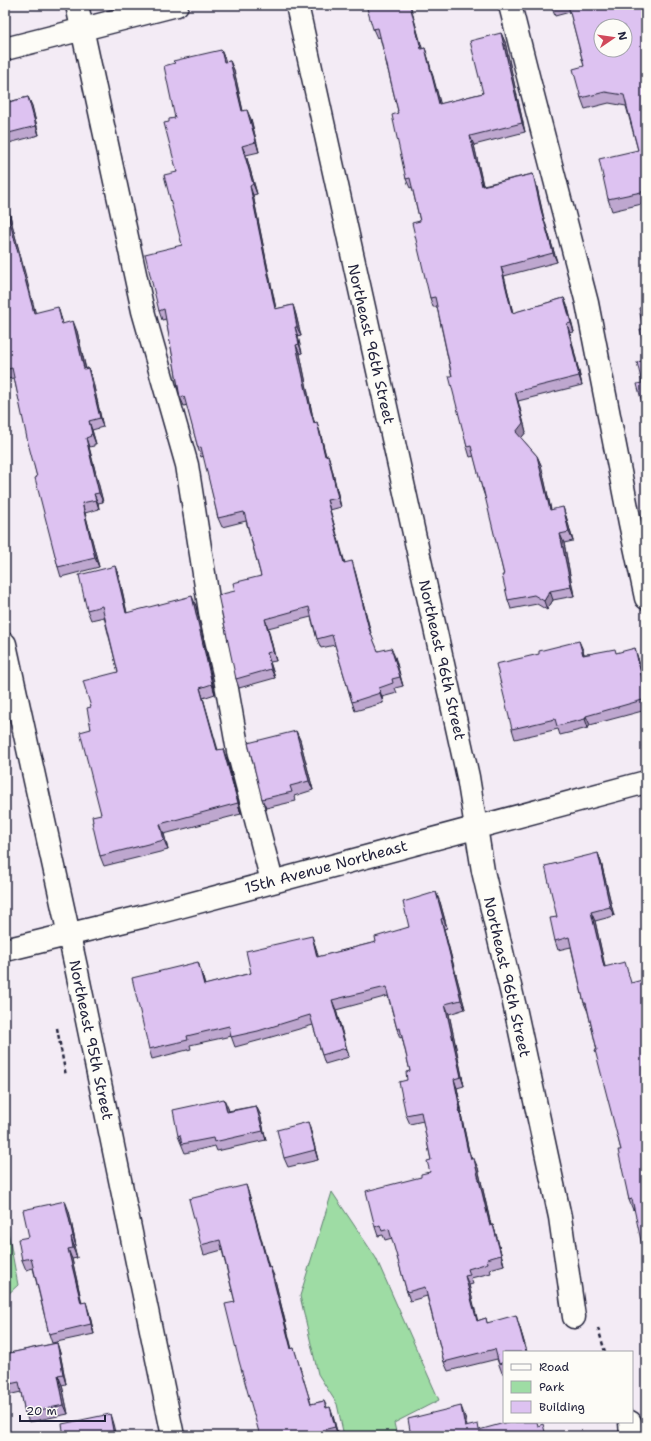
<svg xmlns="http://www.w3.org/2000/svg" width="651" height="1441" font-family="'Shantell Sans',sans-serif">
<style>
.green{fill:#9edca4;stroke:#607f70}
.lines{fill:none;stroke-linecap:round;stroke-linejoin:round}
.minor-casing{stroke:#22223b;stroke-width:25}
.path{stroke:#22223b;stroke-width:2.5;stroke-dasharray:4 3;stroke-linecap:butt}
.minor{stroke:#fdfcf7;stroke-width:22}
.wall{fill:#bea7cf;stroke:#22223b}
.shaded-wall{fill:#9b88a9;stroke:#22223b}
.building{fill:#ddc2f1;stroke:#22223b;fill-rule:evenodd}
.labels{text-anchor:middle;dominant-baseline:central;stroke-width:3.5;stroke-linejoin:round;paint-order:stroke}
.street-label{font-size:15px;fill:#22223b;stroke:#fdfcf7}
</style>
<rect width="100%" height="100%" fill="#f3ebf5"/>
<filter id="ink" filterUnits="userSpaceOnUse"><feTurbulence type="fractalNoise" baseFrequency=".025" numOctaves="2"/><feDisplacementMap in="SourceGraphic" scale="8" xChannelSelector="R" yChannelSelector="G"/><feConvolveMatrix kernelMatrix="1 2 1 2 8 2 1 2 1" color-interpolation-filters="sRGB"/></filter>
<g filter="url(#ink)">
<path class="green" d="M332 1192 376 1258 439 1400 394 1423 397 1436H344L337 1404 318 1374 300 1296Z
M5 1215 18 1285 5 1297Z"/>
<g class="lines">
<g class="minor-casing">
<path id="minor" d="M77 5 143 311 187 465 211 618 225 678 238 751 272 881
M297 5 468 777 483 871 514 1003 560 1217 574 1317
M510 5 529 80 587 303 630 523 646 598
M5 49 177 5
M5 644 76 967 173 1436
M5 950 149 915 646 782
M630 1422 631 1436"/>
</g>
<path class="path" d="M57 1028 66 1076
M598 1328 605 1352"/>
<use href="#minor" class="minor"/>
</g>
<path class="wall" d="M410 5 422 49 425 48 428 58 440 104 483 93 501 33 505 42 525 132 474 145 483 185 533 174 536 183 544 219 557 262 504 276 513 313 564 298 568 308 574 332 570 333 582 385 518 401 526 432 521 438 537 456 541 465 551 510 566 516 573 541 564 543 574 596 553 600 547 610 537 604 511 609 508 600 504 575 486 497H485L482 488 474 456 470 457 467 447 437 307H433L430 298 420 221 412 187 410 188 406 179 398 113V111L380 37 377 38 373 29Z
M551 5H593V7L646 5V203L612 211 608 199 638 150 626 106 609 103 585 109 581 98 584 66 570 12 555 16Z
M221 50 225 62 230 61 234 70 243 111 251 119 259 152 246 155 257 194 253 195 276 309 293 305 296 315 301 336 298 337 302 353 300 354 313 418 315 423 320 432 326 456 328 455 331 465 341 507 330 510 345 563 355 571 372 637 378 651 395 657 403 686 395 688 397 693 382 697 383 703 355 711 352 702 335 645 321 648 317 639 311 617 268 628 276 661 270 662 275 678 239 688 236 679 235 591 261 576 246 521 222 527 218 518 204 456 201 457 198 448 187 405 184 406 180 397 166 319 162 320 159 311 182 245 177 172 169 122 175 118Z
M28 97 32 106 39 135 5 144V103Z
M5 194 13 228 35 313 61 317 63 324 77 331 86 369 88 368 92 378 103 427 92 430 96 444H94V446L89 447 103 502 98 503 99 509 85 513 99 567 61 577 58 567 14 378 7 379 5 375Z
M119 576 127 613 196 606 215 694 203 698 218 750 227 759 241 814 164 834 168 850 104 866 100 856 93 822 101 814 91 729V707L118 672 104 617 91 620 87 610Z
M583 650 584 654 616 653 638 658 646 691V710L590 725 588 728 560 735 558 729 515 739 512 729Z
M296 731 300 740 313 790 294 796 296 801 266 808 262 799Z
M598 853 601 862 614 916 595 921 605 967 628 971 634 1209 633 1210 629 1200 621 1150 588 1012 584 1003 571 947 558 950 555 941Z
M440 902 447 928 444 929 465 1009 449 1014 464 1086 457 1088 462 1113 461 1114 469 1152 472 1159 478 1168 491 1225H493L496 1234 504 1265 490 1269 491 1273 471 1278 473 1284 469 1285 477 1321 486 1318 487 1323 519 1325 527 1352H504V1373H502L497 1359 448 1371 444 1362 427 1296 410 1301 407 1292 392 1238 385 1240 383 1235 378 1236 375 1227 421 1177 430 1172 431 1160 423 1121 410 1124 406 1115 407 1080 410 1071 402 1037 400 1038 397 1029 388 996 336 1010 349 1057 325 1064 322 1055 313 1025 261 1040 235 1047 231 1036 190 1045 191 1049 152 1059 149 1049 201 971 205 985 251 973 315 945 318 957 376 942 409 927Z
M256 1106 260 1114 266 1140 217 1151 215 1146 185 1153 178 1136 228 1108V1111Z
M308 1122 311 1132 318 1160 288 1167 284 1158Z
M5 1183 7 1193H5Z
M249 1194 269 1267 274 1276 292 1349 294 1348 297 1358 311 1404 324 1401 327 1407 333 1416 338 1436H260L235 1302 222 1250 204 1255 201 1245Z
M69 1211 76 1246H74L77 1258 72 1259 82 1303 89 1312 94 1334 52 1343 49 1334 33 1268 26 1270 22 1260 29 1237Z
M57 1343 60 1353 66 1384 62 1385 68 1414 29 1422 25 1413 21 1392 8 1395 5 1386V1354Z"/>
<path class="shaded-wall" d="M410 5 425 58 421 49Z
M501 33 505 42 525 132 522 123Z
M425 48 428 58 443 113 439 104Z
M221 50 225 59 228 72 224 62Z
M230 61 234 70 245 121 242 111Z
M28 97 32 106 39 135 36 126Z
M247 110 251 119 259 152 256 142Z
M470 136 474 145 485 195 482 186Z
M242 146 246 155 257 194 253 184Z
M533 174 536 183 544 219 557 262 553 253 541 210Z
M250 186 253 195 278 319 275 309Z
M5 194 13 228 38 322 34 313 9 219 5 199Z
M501 267 504 276 515 322 512 313Z
M564 298 568 308 574 332 571 323Z
M293 305 296 315 301 336 297 327Z
M58 307 61 317 65 333 62 324Z
M73 321 77 331 88 379 84 369Z
M567 324 570 333 582 385 579 376Z
M295 327 298 337 302 353 299 344Z
M296 345 300 354 313 418 317 433 314 423 310 409Z
M88 368 92 378 103 427 100 418Z
M515 392 518 401 526 432 519 441 516 432Z
M89 421 92 430 96 444 92 434Z
M317 422 320 432 328 465 325 456Z
M86 438 89 447 103 502 99 493Z
M328 455 331 465 341 507 338 498Z
M537 456 541 465 553 519 550 510Z
M94 494 98 503 99 509Z
M327 500 330 510 347 573 344 563Z
M82 503 85 513 99 567 95 558Z
M563 507 566 516 573 541 569 532Z
M560 534 564 543 574 596 571 587Z
M352 561 355 571 372 638 369 629Z
M115 566 119 576 129 623 126 613Z
M550 591 553 600 547 610 544 601Z
M192 596 196 606 215 694 212 684Z
M265 619 268 628 276 661 273 651Z
M579 641 583 650 586 664 583 655Z
M391 648 395 657 403 686 400 677Z
M635 648 638 658 646 691V696Z
M267 653 270 662 275 678 271 669Z
M200 688 203 698 220 760 217 750Z
M379 688 382 697 383 703 380 693Z
M586 716 590 725 588 728 585 719Z
M296 731 300 740 313 790 309 781Z
M223 749 227 759 241 814 238 803Z
M160 824 164 834 168 850 164 840Z
M598 853 601 862 614 916 610 907Z
M436 892 440 902 447 928 443 918Z
M591 912 595 921 607 976 604 967Z
M441 919 444 929 465 1009 461 1000Z
M312 936 315 945 321 966 317 957Z
M198 962 201 971 207 995 204 985Z
M332 1000 336 1010 349 1057 346 1048Z
M445 1004 449 1014 464 1086 461 1077Z
M454 1079 457 1088 462 1113 459 1104Z
M224 1099 228 1108 231 1120 227 1112Z
M458 1104 461 1114 469 1152 472 1161 474 1169 468 1152Z
M256 1106 260 1114 266 1140 263 1131Z
M308 1122 311 1132 318 1160 315 1150Z
M474 1159 478 1168 493 1235 490 1226Z
M246 1185 249 1194 271 1276 268 1267Z
M65 1201 69 1211 76 1246 73 1236Z
M493 1225 496 1234 504 1265 501 1255Z
M71 1237 74 1246 77 1258 73 1248Z
M68 1249 72 1259 84 1313 81 1303Z
M270 1266 274 1276 294 1359 291 1349Z
M465 1276 469 1285 480 1330 477 1321Z
M86 1302 89 1312 94 1334 91 1324Z
M516 1315 519 1325 527 1352H526Z
M57 1343 60 1353 66 1384 63 1374Z
M58 1375 62 1385 68 1414 64 1405Z
M461 1406 465 1417 469 1436 465 1427Z
M330 1407 333 1416 338 1436 335 1427Z
M110 1414 113 1424 116 1436H114Z"/>
<path class="building" d="M366 5H410L421 49 425 48 439 104 483 93 470 41 501 33 522 123 470 136 482 186 533 174 541 210 553 253 501 267 512 313 564 298 571 323 567 324 579 376 515 392 523 423 516 432 537 456 550 510 563 507 569 532 560 534 571 587 550 591 544 601 534 595 508 600 502 575H504L483 488H482L471 446 467 447 449 376H452L435 297 430 298 412 223 420 221 410 178 406 179 392 115 398 113 397 111H398L378 28 373 29Z
M568 5H591L592 7 601 5H646V191L608 199 599 159 638 150 624 95 605 92 581 98 573 69 584 66ZM601 26H625V50H601Z
M221 50 224 62 230 61 242 111 247 110 256 142 242 146 253 184 250 186 275 309 293 305 297 327H295L299 344 296 345 310 409 314 423 317 422 325 456 328 455 338 498 327 500 344 563 352 561 369 629 378 651 391 648 400 677 392 679 393 683 379 688 380 693 352 702 332 635 317 639 309 607 265 619 273 651 267 653 271 669 236 679 218 595 235 591 233 583 261 576 244 512 218 518 201 447 198 448 184 396 180 397 164 309 159 311 145 254 182 245 164 175 177 172 164 123 169 122V119L175 118 164 66 175 63 173 61Z
M28 97 36 126 5 134V103Z
M5 199 9 219 34 313 58 307 62 324 73 321 84 369 88 368 100 418 89 421 92 434 90 435 91 436 86 438 99 493 94 494 96 500 82 503 95 558 58 567 35 478 37 477 28 443 12 368 5 370Z
M646 253V263L644 254Z
M646 306V354L640 329H643L639 308Z
M646 360V434L642 415 645 414 637 384 642 383 637 362Z
M115 566 126 613 192 596 212 684 200 688 217 750 223 749 238 803 160 824 164 840 100 856 92 822H93L92 816 101 814 80 732 91 729 87 708 91 707 83 681 118 672 102 606 87 610 79 575Z
M579 641 583 655 615 649 616 653 635 648 646 696V699L586 716 585 719 557 726 555 719 512 729 496 664 539 654V651Z
M296 731 309 781 290 786 292 792 262 799 248 743Z
M598 853 610 907 591 912 604 967 625 962 631 983 646 979V1264L632 1199 629 1200 618 1150H621L595 1050H597L586 1003H584L569 937 555 941 550 918 557 917 545 866Z
M436 892 443 918 441 919 461 1000 445 1004 461 1077 454 1079 459 1104H458L468 1152 469 1151 471 1159H474L490 1226 493 1225 501 1255 487 1259 488 1263 468 1269 470 1275 465 1276 477 1321 486 1318 487 1323 516 1315 526 1352H504V1362L499 1364 495 1349 444 1362 425 1287 407 1292 389 1229 382 1231 380 1225 375 1227 366 1191 421 1177V1174L430 1172 427 1161 431 1160 421 1112 406 1115 399 1082 407 1080 406 1072 410 1071 400 1028 397 1029 386 987 332 1000 346 1048 322 1055 310 1015 258 1031 231 1037 229 1026 187 1036 188 1040 149 1049 132 978 198 962 204 985 251 973 246 951 312 936 317 957 376 942 375 937 409 927 403 902Z
M224 1099 227 1112 256 1106 263 1131 214 1142 213 1138 182 1144 180 1135 178 1136 173 1110Z
M308 1122 315 1150 284 1158 277 1130Z
M246 1185 268 1267 270 1266 291 1349 294 1348 311 1404 324 1401 326 1408 330 1407 335 1427 323 1430 324 1436H260L239 1361 225 1304 235 1302 220 1240 201 1245 189 1199Z
M65 1201 73 1236 71 1237 73 1248 68 1249 81 1303 86 1302 91 1324 49 1334 31 1258 22 1260 18 1239 29 1237 23 1210Z
M57 1343 63 1374 58 1375 64 1405 25 1413 19 1382 5 1385V1354Z
M461 1406 465 1427 478 1424 479 1430 508 1422H537L538 1426 543 1424 546 1436H411L408 1419Z
M110 1414 114 1436H64L62 1424Z"/>
</g>
<g class="labels">
<g class="street-label">
<text transform="translate(371 344) rotate(77)">Northeast 96th Street</text>
<text transform="translate(442 660) rotate(77)">Northeast 96th Street</text>
<text transform="translate(326 867) rotate(-15)">15th Avenue Northeast</text>
<text transform="translate(507 977) rotate(77)">Northeast 96th Street</text>
<text transform="translate(91 1040) rotate(78)">Northeast 95th Street</text>
</g>
</g>
<rect width="651" height="1441" fill="none" stroke="#fdfcf7" stroke-width="20"/>
<rect x="10" y="10" width="631" height="1421" fill="none" stroke="#22223b" stroke-width="1.5" filter="url(#ink)"/>
<rect x="503" y="1351" width="130" height="72" fill="#fdfcf7" stroke="#a5a5ac"/>
<rect x="511" y="1364" width="20" height="6" fill="#fdfcf7" stroke="#a5a5ac"/>
<text x="539" y="1371" font-size="12" fill="#22223b">Road</text>
<rect x="511" y="1381" width="20" height="12" fill="#9edca4" stroke="#a5a5ac"/>
<text x="539" y="1391" font-size="12" fill="#22223b">Park</text>
<rect x="511" y="1401" width="20" height="12" fill="#ddc2f1" stroke="#a5a5ac"/>
<text x="539" y="1411" font-size="12" fill="#22223b">Building</text>
<g transform="translate(613 38) rotate(77)"><circle r="19" fill="#fdfcf7" stroke="#a5a5ac"/>
<path d="M0-3L7 15L0 10L-7 15Z" fill="#d1495b"/>
<text y="-6" font-size="11" font-weight="bold" text-anchor="middle" fill="#22223b">N</text>
</g>
<path d="M20 1415v6h85v-6" fill="none" stroke="#22223b" stroke-width="2"/>
<text x="26" y="1415" font-size="12" fill="#22223b" stroke="#fdfcf7" stroke-width="3" paint-order="stroke">20 m</text>
</svg>
